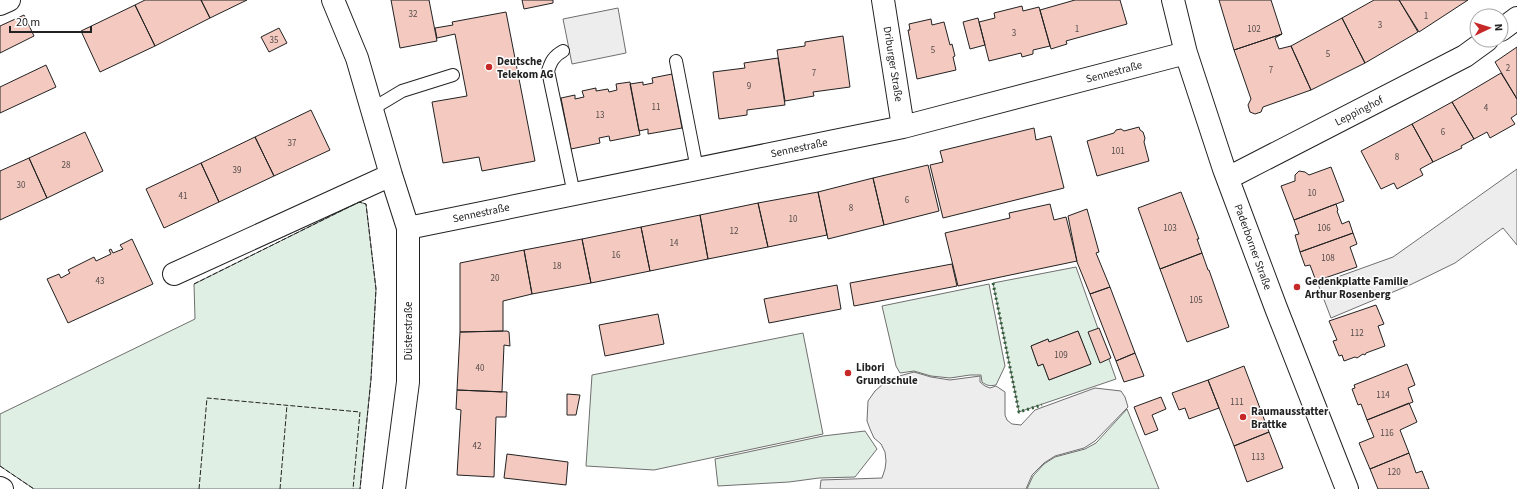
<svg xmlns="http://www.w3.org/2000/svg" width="1517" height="489" font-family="'Source Sans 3',sans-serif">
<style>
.green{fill:#e0efe3;stroke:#6f6f6f;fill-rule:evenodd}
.parking{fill:#ededed;stroke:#6f6f6f}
.building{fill:#f3c9c0;stroke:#222}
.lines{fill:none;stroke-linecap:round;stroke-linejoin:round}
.lane-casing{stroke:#222;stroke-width:14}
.street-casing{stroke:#222;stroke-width:24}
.lane{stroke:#fff;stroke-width:12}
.street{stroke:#fff;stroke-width:22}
.hedge{stroke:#2f5e38;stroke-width:3;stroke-dasharray:2 3;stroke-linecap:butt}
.fence{stroke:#222;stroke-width:1;stroke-dasharray:5 2;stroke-linecap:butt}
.poi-dot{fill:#c62828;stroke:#fff;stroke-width:1.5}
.labels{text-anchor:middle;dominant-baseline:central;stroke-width:3;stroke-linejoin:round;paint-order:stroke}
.number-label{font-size:9px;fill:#564c4a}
.poi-label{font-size:11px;font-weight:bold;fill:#222;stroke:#fff;text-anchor:start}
.street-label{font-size:11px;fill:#222;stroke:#fff}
</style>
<rect width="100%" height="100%" fill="#fff"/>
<path class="green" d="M359 202 366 204 376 289 371 379 360 489H34L0 466V414L195 319 194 284Z
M1076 267 1116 379 1019 412 993 283ZM1078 331 1091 364 1049 380 1043 364 1038 366 1031 346 1048 339 1049 342Z
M989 284 1005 366 996 385C990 386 987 386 982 382L981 375H970L950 378 931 376 914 371 900 373 896 366 882 306Z
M803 333 823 434 654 470 586 466 592 375Z
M1127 409 1159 489H1027L1033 476 1044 464 1055 457 1085 449 1096 443Z
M865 431 877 449 855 477 819 478 789 482 718 486 715 459 823 436Z"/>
<path class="parking" d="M618 8 626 53 572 64 563 19Z
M1517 169V245L1503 228 1455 263 1412 284 1331 318 1318 284 1393 257Z
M914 372 931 377 950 380 980 376V382L985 386 990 388 996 386 1005 392V415L1007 420 1012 424 1021 425 1035 410 1095 388 1121 391 1125 397 1128 407 1095 441 1084 448 1055 456 1044 463 1032 475 1026 489H820L821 480 882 478 885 469 886 461 885 452 881 444 874 438 870 429 867 421 868 401 875 391 883 384 892 378Z"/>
<path class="building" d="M145 0H201L210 18 155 46 135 5Z
M201 0H247L210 18Z
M391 0H429L437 41 400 48Z
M522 0H553V3L524 9Z
M1075 0H1120L1127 24 1066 41 1067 44 1051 49 1040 10Z
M1219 0H1271L1282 34 1234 50Z
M1374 0H1399L1418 32 1365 63 1342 18Z
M1399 0H1468L1419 32Z
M135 5 155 46 100 72 81 31Z
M1022 6 1023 11 1039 7 1050 46 1033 50V54L1022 57 1021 53 989 61 979 22 995 18 994 13Z
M506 12 535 161 482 171 479 157 443 163 432 102 467 96 455 34 437 38 435 28 453 25 452 22Z
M24 15 34 36 0 53V26Z
M978 18 985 45 970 49 963 22Z
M1342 18 1365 63 1311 90 1291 46Z
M931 19 932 25 944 22 950 45 952 44 955 56 953 57 956 70 917 79 908 30H910L909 24Z
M279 28 287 43 269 52 261 37Z
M1282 34 1275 38 1279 49 1291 46 1311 90 1263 107 1261 112 1255 114 1250 112 1248 105 1251 99 1234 50Z
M843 36 850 87 813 92 814 96 785 101 777 50 805 46V42Z
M1517 47V99L1495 62Z
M778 58 785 105 747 110V115L719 119 713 72 745 68 744 63Z
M46 65 56 87 0 113V87Z
M1501 73 1517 99V114L1511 118 1515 124 1490 138 1487 132 1474 139 1452 102Z
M672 74 682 128 648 134V129L639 131 630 84 643 82V85L653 83 652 78Z
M630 82 640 135 610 141 609 136 599 138 600 143 571 149 561 98 575 95V99L584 97 582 91 596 88V91L608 89 609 92 617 90 616 84Z
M1452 102 1474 139 1461 146 1462 148 1433 162 1412 124Z
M311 110 330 150 274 176 255 137Z
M1412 124 1433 162 1420 169 1423 175 1397 189 1394 183 1381 189 1361 151Z
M1139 127 1140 130 1143 132 1145 138 1144 142 1149 161 1097 176 1087 141 1114 133 1116 130 1121 129 1124 131Z
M1034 128 1036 140 1051 136 1064 188 943 218 930 165 943 162 940 151Z
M85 132 103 171 47 198 29 158Z
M255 137 274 176 219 202 201 163Z
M29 158 47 198 0 220V171Z
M201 163 219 202 164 228 146 189Z
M928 165 939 211 884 225 873 178Z
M1331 167 1344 201 1294 220 1281 186 1295 181V175L1299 171 1305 172 1309 175Z
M873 178 884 225 828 239 818 192Z
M818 192 827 235 768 247 758 203Z
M1181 192 1199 239H1197L1202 253 1160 269 1138 208Z
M758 203 768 247 708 259 700 215Z
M1050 204 1054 220 1066 217 1077 261 958 286 945 233 1010 218 1009 213Z
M1336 204 1338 210 1337 211 1342 224 1349 221 1353 233 1300 252 1295 235 1299 234 1294 220Z
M1087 209 1099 252 1096 253 1110 287 1090 294 1077 262 1068 216Z
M700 215 708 259 650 271 641 227Z
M641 227 650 271 591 283 582 239Z
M1353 233 1357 244 1350 247 1357 267 1316 281 1310 265 1305 266 1300 252Z
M132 239 153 284 68 323 47 279 59 274 61 278 70 273 68 270 94 257 96 261 111 254 109 250 111 249 113 253 123 249 120 245Z
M582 239 591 283 532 294 524 250Z
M524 250 532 294 503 301V331L460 332V263Z
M1202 253 1208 270H1209L1229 327 1187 342 1160 269Z
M952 264 957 286 854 306 850 283Z
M837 285 841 309 769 323 764 299Z
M1110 287 1135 353 1116 361 1090 294Z
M1376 305 1384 324 1378 326 1385 346 1366 353 1365 355 1363 354 1357 358 1355 357 1344 361 1342 355 1339 356 1333 341 1337 340 1329 321Z
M658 314 664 344 605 356 599 325Z
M1099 328 1111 358 1100 363 1088 332Z
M507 331 509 332 510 346 504 345 502 392 457 390 460 332Z
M1078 331 1091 364 1049 380 1043 364 1038 366 1031 346 1048 339 1049 342Z
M1135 353 1144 376 1124 382 1116 361Z
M1407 364 1415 385 1408 388 1413 402 1367 420 1361 404 1358 405 1352 389 1355 388 1354 385Z
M1244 366 1269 432 1234 446 1208 380Z
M1208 380 1219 408 1189 419 1185 408 1179 410 1172 393Z
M457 390 507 392 506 417H496L494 477 457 475 461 410 456 409Z
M567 394 580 395 576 415H567Z
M1161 397 1166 409 1152 415 1158 430 1145 435 1134 407Z
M1409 403 1417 422 1400 430 1409 453 1370 469 1359 443 1374 437 1367 420Z
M1269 432 1283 468 1247 482 1234 446Z
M1409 453 1416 473 1422 471 1429 489H1378L1370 469Z
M507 454 568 462 566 485 504 478Z"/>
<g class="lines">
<g class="lane-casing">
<path id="lane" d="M563 51C554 56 551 61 548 71L574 194
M676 61 697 169
M372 109 402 91 453 75"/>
</g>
<g class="street-casing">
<path id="street" d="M333 0 357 58 391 175 408 228V382L394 489
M883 0 903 127
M1173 0 1186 53 1224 169 1276 308 1347 489
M0 4 9 0
M1501 30 1517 18
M1228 178 1465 56 1487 40
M408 228 903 127 1186 53
M174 274 391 175
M0 488 2 489"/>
</g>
<use href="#lane" class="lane"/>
<use href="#street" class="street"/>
<path class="hedge" d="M993 283 1019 412 1042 405"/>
<path class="fence" d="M194 284 359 202 366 204 376 289 371 379 360 489
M0 466 34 489
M199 489 207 398 360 412 353 489
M280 489 287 405"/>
</g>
<g class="poi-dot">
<circle cx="489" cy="67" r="4"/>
<circle cx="1297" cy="287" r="4"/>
<circle cx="848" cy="373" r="4"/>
<circle cx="1243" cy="417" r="4"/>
</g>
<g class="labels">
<g class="number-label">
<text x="413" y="14">32</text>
<text x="1426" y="16">1</text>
<text x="1380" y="25">3</text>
<text x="1077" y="29">1</text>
<text x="1254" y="29">102</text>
<text x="1014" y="33">3</text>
<text x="274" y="40">35</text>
<text x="933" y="50">5</text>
<text x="1328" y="54">5</text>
<text x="1508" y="68">2</text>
<text x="1271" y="70">7</text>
<text x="814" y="73">7</text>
<text x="749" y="86">9</text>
<text x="656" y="107">11</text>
<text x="1486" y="108">4</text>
<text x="600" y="115">13</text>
<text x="1443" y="132">6</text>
<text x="292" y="143">37</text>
<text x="1118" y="151">101</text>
<text x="1397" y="157">8</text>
<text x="66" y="165">28</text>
<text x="237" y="170">39</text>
<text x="21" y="185">30</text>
<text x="1312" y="193">10</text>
<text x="183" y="196">41</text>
<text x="907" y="200">6</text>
<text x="851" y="208">8</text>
<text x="793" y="219">10</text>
<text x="1170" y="228">103</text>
<text x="1324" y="228">106</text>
<text x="734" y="231">12</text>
<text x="674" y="243">14</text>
<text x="616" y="255">16</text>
<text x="1328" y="258">108</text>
<text x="557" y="266">18</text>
<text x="495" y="278">20</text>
<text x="100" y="281">43</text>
<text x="1196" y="300">105</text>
<text x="1357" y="333">112</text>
<text x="1061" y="355">109</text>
<text x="480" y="368">40</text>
<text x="1383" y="395">114</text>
<text x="1237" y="402">111</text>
<text x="1387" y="433">116</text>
<text x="477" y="446">42</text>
<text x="1258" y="457">113</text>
<text x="1394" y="472">120</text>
</g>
<g class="poi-label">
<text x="497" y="61">Deutsche<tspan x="497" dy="13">Telekom AG</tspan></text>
<text x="1305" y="281">Gedenkplatte Familie<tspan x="1305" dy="13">Arthur Rosenberg</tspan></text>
<text x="856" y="367">Libori<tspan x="856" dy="13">Grundschule</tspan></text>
<text x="1251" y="411">Raumausstatter<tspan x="1251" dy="13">Brattke</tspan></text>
</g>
<g class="street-label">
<text transform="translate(893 64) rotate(81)">Driburger Straße</text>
<text transform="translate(1114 72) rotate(-15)">Sennestraße</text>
<text transform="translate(1359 111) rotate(-27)">Leppinghof</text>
<text transform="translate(799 148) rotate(-12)">Sennestraße</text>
<text transform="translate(481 213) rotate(-12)">Sennestraße</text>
<text transform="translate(1253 247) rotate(70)">Paderborner Straße</text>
<text transform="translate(408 331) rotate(-90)">Düsterstraße</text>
</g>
</g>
<g transform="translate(1489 28) rotate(86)"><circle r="19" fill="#ffffff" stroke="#a7a7a7"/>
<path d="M0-3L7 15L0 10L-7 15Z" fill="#c62828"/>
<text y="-6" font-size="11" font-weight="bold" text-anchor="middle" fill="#222222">N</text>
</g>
<path d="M10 26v6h81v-6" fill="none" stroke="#222222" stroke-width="2"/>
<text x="16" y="26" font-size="12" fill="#222222" stroke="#ffffff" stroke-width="3" paint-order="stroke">20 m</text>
</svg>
